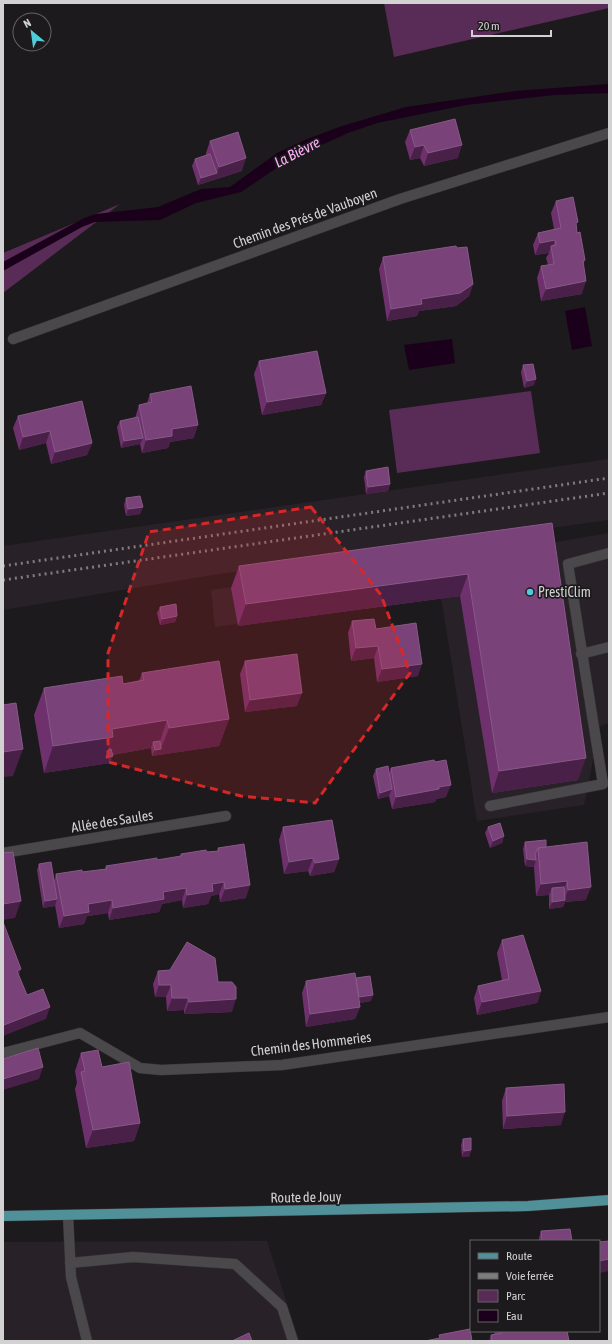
<svg xmlns="http://www.w3.org/2000/svg" width="612" height="1344" font-family="'Asap Condensed',sans-serif">
<style>
.built{fill:#282228}
.green{fill:#582c56}
.water{fill:#1b001b}
.lines{fill:none;stroke-linecap:round;stroke-linejoin:round}
.minor-casing{stroke:#383637;stroke-width:11}
.major-casing{stroke:#383637;stroke-width:11}
.minor{stroke:#4a484a;stroke-width:10}
.major{stroke:#4f9099;stroke-width:10}
.rail{stroke:#7e7d7e;stroke-width:3;stroke-dasharray:2 4;stroke-linecap:butt}
.wall{fill:#6f316e}
.shaded-wall{fill:#492148}
.building{fill:#794279;stroke:#875987}
.marked{fill:#d62828;fill-opacity:0.2;stroke:#d62828;stroke-width:3;stroke-dasharray:8 5;stroke-linejoin:round}
.poi-dot{fill:#52cbd9;stroke:#1c1a1c;stroke-width:1.5}
.labels{text-anchor:middle;dominant-baseline:central;stroke-width:3.5;stroke-linejoin:round;paint-order:stroke}
.street-label{font-size:14px;fill:#d3d2d3;stroke:#1c1a1c}
.poi-label{font-size:14px;fill:#d3d2d3;stroke:#1c1a1c;text-anchor:start}
.water-label{font-size:15px;font-style:italic;fill:#fcb1f8;stroke:#1c1a1c}
</style>
<rect width="100%" height="100%" fill="#1c1a1c"/>
<path class="built" d="M609 459V520L212 575 3 610V546Z
M609 533V723L600 726 584 805 477 821 441 597 215 627 211 590 544 544Z
M267 1241 299 1341H3V1242Z"/>
<path class="green" d="M384 3H609V8L394 57Z
M120 204 3 293V253Z
M531 391 540 453 397 473 389 410Z"/>
<path class="water" d="M609 84V93L554 95 466 105 377 123 348 133 287 161 241 192 196 203 160 220 95 222 82 227 3 271V262L84 218 96 214 158 207 201 189 230 187 277 153 307 139 342 126 406 107 515 91Z
M585 307 592 346 572 350 565 311Z
M452 339 455 363 409 370 404 345Z"/>
<g class="lines">
<g class="minor-casing">
<path id="minor" d="M13 339 400 199 609 133
M581 654 609 647
M490 806 603 784 568 564 609 553
M3 853 226 816
M3 1053 80 1033 140 1068 161 1070 282 1065 609 1017
M68 1215 71 1277 87 1341
M70 1263 133 1257 235 1264 282 1307 293 1341"/>
</g>
<g class="major-casing">
<path id="major" d="M3 1216 528 1206 609 1200"/>
</g>
<use href="#minor" class="minor"/>
<use href="#major" class="major"/>
<path class="rail" d="M3 566 609 478
M3 580 609 493"/>
</g>
<path class="wall" d="M410 130 458 158 424 166 420 158 410 160 405 142Z
M210 141 242 171 198 185 192 166 195 159 206 155V153Z
M556 201 576 227 577 233 585 260 583 265 582 294 541 301 537 278 541 266 548 265 546 258 549 253 535 255 533 245 538 233 554 229 551 213Z
M457 248 473 284 469 296 456 306 419 311 417 316 387 321 379 269 383 257Z
M259 361 326 393 321 405 262 415 254 374Z
M523 365 534 385 524 388 521 372Z
M150 394 194 438 170 442 168 448 142 453 140 444 121 448 117 427 120 421 135 418 139 405 147 403Z
M18 416 92 443 87 455 51 464 46 443 19 450 13 428Z
M366 471 390 484 388 491 366 494 364 477Z
M126 498 143 507 140 514 126 516 124 505Z
M552 523 578 780 492 793 460 596 238 626 231 588 239 566Z
M160 607 177 616 175 622 160 625 157 613Z
M352 621 376 629 418 676 377 682 374 658 351 661 348 633Z
M245 661 297 706 245 712 240 674Z
M142 673 229 719 219 746 152 756 151 748 112 755 110 763 44 773 34 715 44 688 123 684 139 681Z
M391 768 446 797 436 799 435 802 392 809 389 796 378 799 373 776 376 769 389 774Z
M283 827 339 859 334 872 310 876 308 871 284 874 279 840Z
M488 827 504 836 502 843 490 848 485 833Z
M525 842 546 847 586 900 565 902 563 907 549 909V895L536 896 534 867 525 866 523 849Z
M218 848 246 898 220 902 219 894 211 896 208 904 183 908 182 900 162 904 159 912 109 920 108 913 95 915 87 916 84 924 59 928 55 905V906L43 908 37 870 39 864 54 881 56 874 82 872 105 869 106 866 157 860 180 857 181 854 207 852 217 851Z
M502 940 541 991 537 1003 477 1015 474 998 478 986 502 980 497 953Z
M158 971 218 982 232 1012 184 1014V1010L167 1011 166 997H155L153 984Z
M356 978 371 1001 359 1003 360 1007 355 1019 306 1027 302 993 306 981Z
M81 1053 102 1067 140 1123 134 1141 86 1148 75 1089 77 1083 75 1071Z
M506 1088 561 1125 503 1129 502 1101Z
M463 1139 471 1150 469 1157H462L461 1145Z
M541 1231 572 1241H539V1238Z
M495 1331H567L569 1341H489L491 1335 494 1334Z"/>
<path class="shaded-wall" d="M424 145 420 158 410 160 415 147Z
M462 145 458 158 424 166 428 153Z
M246 158 242 171 198 185 201 178 217 173 219 167Z
M555 240 552 249 551 246 549 253 535 255 540 243Z
M586 281 582 294 541 301 546 289Z
M473 284 469 296 456 306 419 311 417 316 387 321 391 309Z
M536 379 534 385 524 388 527 381Z
M326 393 321 405 262 415 267 402Z
M198 425 194 438 170 442 168 448 142 453 146 440 172 429Z
M50 431 46 443 19 450 23 437Z
M143 438 140 444 121 448 124 441Z
M92 443 87 455 51 464 55 452Z
M390 484 388 491 366 494 368 487Z
M143 507 140 514 126 516 128 509Z
M468 574 460 596 238 626 246 604Z
M177 616 175 622 160 625 162 619Z
M378 646 374 658 351 661 356 648Z
M422 664 418 676 377 682 382 669Z
M302 693 297 706 245 712 250 700Z
M229 719 219 746 152 756 155 750 161 749 169 728Z
M167 720 158 747 153 742 151 748 107 756 104 764 44 773 53 746 112 729Z
M23 749 13 776 3 777V752Z
M113 756 110 763 104 764 106 758Z
M586 758 578 780 492 793 499 771Z
M451 785 446 797 436 799 435 802 392 809 396 797 439 787Z
M392 789 389 796 378 799 380 793Z
M504 836 502 843 490 848 493 841Z
M313 858 308 871 284 874 289 862Z
M339 859 334 872 310 876 315 863Z
M527 859 536 860 534 867 525 866Z
M567 881 562 893 552 888 549 895 536 896 541 884Z
M224 882 219 894 211 896 208 904 183 908 187 895 212 884Z
M250 885 246 898 220 902 225 889Z
M591 887 586 900 565 902 563 907 549 909 552 902 564 901 568 890Z
M186 888 182 900 162 904 159 912 109 920 113 908 163 892Z
M57 899 55 906 43 908 45 901Z
M112 900 108 913 87 916 84 924 59 928 64 916 88 904Z
M21 901 15 918 3 920V904Z
M21 969 17 982V971Z
M159 985H171L166 997H155Z
M541 991 537 1003 477 1015 482 1002Z
M373 995 371 1001 353 1004 356 997Z
M172 998H188L184 1010 167 1011Z
M236 999 232 1012 184 1014 189 1002Z
M50 1007 46 1019 3 1036V1028L4 1025Z
M360 1007 355 1019 306 1027 310 1014Z
M43 1067 39 1079 3 1090V1079Z
M565 1112 561 1125 503 1129 507 1116Z
M140 1123 134 1141 86 1148 93 1130Z
M471 1150 469 1157H462L464 1151Z
M609 1259V1271L599 1273V1261Z"/>
<path class="building" d="M455 119 462 145 428 153 424 145 415 147 410 130Z
M238 132 246 158 219 167 210 141Z
M210 154 217 173 201 178 195 159Z
M573 197 578 222 576 223 577 233 580 232 585 260 583 261 586 281 546 289 541 266 554 264 551 246 556 245 555 240 540 243 538 233 561 228 556 201Z
M456 246 457 248 467 247 473 284 460 293 421 299 422 304 391 309 383 257Z
M317 351 326 393 267 402 259 361Z
M533 364 536 379 527 381 523 365Z
M191 386 198 425 172 429V436L146 440 139 405 152 402 150 394Z
M82 401 92 443 55 452 50 431 23 437 18 416Z
M138 417 143 438 124 441 120 421Z
M388 467 390 484 368 487 366 471Z
M140 496 143 507 128 509 126 498Z
M552 523 586 758 499 771 468 574 246 604 239 566Z
M176 604 177 616 162 619 160 607Z
M374 619 376 629 416 623 422 664 382 669 378 646 356 648 352 621Z
M297 654 302 693 250 700 245 661Z
M219 661 229 719 169 728 167 720 112 729 113 737 53 746 44 688 122 676 123 684 144 680 142 673Z
M16 703 23 749 3 752V705Z
M160 741 161 749 155 750 153 742Z
M109 749H111L113 756 106 758Z
M434 760 435 762 446 760 451 785 439 787V789L396 797 391 768Z
M388 766 392 789 380 793 376 769Z
M332 820 339 859 315 863 313 858 289 862 283 827Z
M500 823 504 836 493 841 488 827Z
M546 840V847L538 848 535 854 536 860 527 859 525 842Z
M587 842 591 887 568 890 567 881 541 884 538 848Z
M244 844 250 885 225 889 224 882 212 884 213 891 187 895 186 888 163 892 164 899 113 908 112 900 88 904 89 912 64 916 56 874 82 870V872L107 869 106 866 157 858V860L181 856V854L206 850 207 852 219 851 218 848Z
M13 852 21 901 3 904V853Z
M51 862 57 899 45 901 39 864Z
M564 887 565 900 552 902V888Z
M3 922 21 969 17 971 27 995 43 989 50 1007 4 1025 3 1022Z
M523 935 541 991 482 1002 478 986 509 979 502 940Z
M187 942 215 958 218 982H232L236 987V999L189 1002 188 998H172L171 985H159L158 971 170 970Z
M355 973 360 1007 310 1014 306 981Z
M370 976 373 995 359 997 356 978Z
M38 1048 43 1067 3 1079V1059Z
M98 1050 102 1067 129 1062 140 1123 93 1130 81 1072 85 1071 81 1053Z
M564 1084 565 1112 507 1116 506 1088Z
M471 1138V1150L464 1151 463 1139Z
M570 1229 572 1241H542L541 1231Z
M609 1241V1259L599 1261V1242Z
M470 1329 472 1341H425L440 1338 439 1335Z
M501 1331H567L569 1341H492L491 1335 502 1333Z
M249 1333 252 1341H232Z"/>
<path class="marked" d="M311 507 381 595 410 673 315 803 241 796 108 762V653L149 532Z"/>
<circle class="poi-dot" cx="530" cy="592" r="4"/>
<g class="labels">
<g class="street-label">
<text transform="translate(305 218) rotate(-20)">Chemin des Prés de Vauboyen</text>
<text transform="translate(112 821) rotate(-9)">Allée des Saules</text>
<text transform="translate(311 1044) rotate(-7)">Chemin des Hommeries</text>
<text transform="translate(306 1197) rotate(-1)">Route de Jouy</text>
</g>
<g class="poi-label">
<text x="538" y="592">PrestiClim</text>
</g>
<g class="water-label">
<text transform="translate(297 152) rotate(-27)">La Bièvre</text>
</g>
</g>
<rect width="612" height="1344" fill="none" stroke="#d3d2d3" stroke-width="8"/>
<rect x="470" y="1240" width="130" height="92" fill="#1c1a1c" stroke="#656465"/>
<rect x="478" y="1253" width="20" height="6" fill="#4f9099" stroke="#656465"/>
<text x="506" y="1260" font-size="12" fill="#d3d2d3">Route</text>
<rect x="478" y="1273" width="20" height="6" fill="#7e7d7e" stroke="#656465"/>
<text x="506" y="1280" font-size="12" fill="#d3d2d3">Voie ferrée</text>
<rect x="478" y="1290" width="20" height="12" fill="#582c56" stroke="#656465"/>
<text x="506" y="1300" font-size="12" fill="#d3d2d3">Parc</text>
<rect x="478" y="1310" width="20" height="12" fill="#1b001b" stroke="#656465"/>
<text x="506" y="1320" font-size="12" fill="#d3d2d3">Eau</text>
<g transform="translate(32 32) rotate(331)"><circle r="19" fill="#1c1a1c" stroke="#656465"/>
<path d="M0-3L7 15L0 10L-7 15Z" fill="#52cbd9"/>
<text y="-6" font-size="11" font-weight="bold" text-anchor="middle" fill="#d3d2d3">N</text>
</g>
<path d="M472 30v6h79v-6" fill="none" stroke="#d3d2d3" stroke-width="2"/>
<text x="478" y="30" font-size="12" fill="#d3d2d3" stroke="#1c1a1c" stroke-width="3" paint-order="stroke">20 m</text>
</svg>
